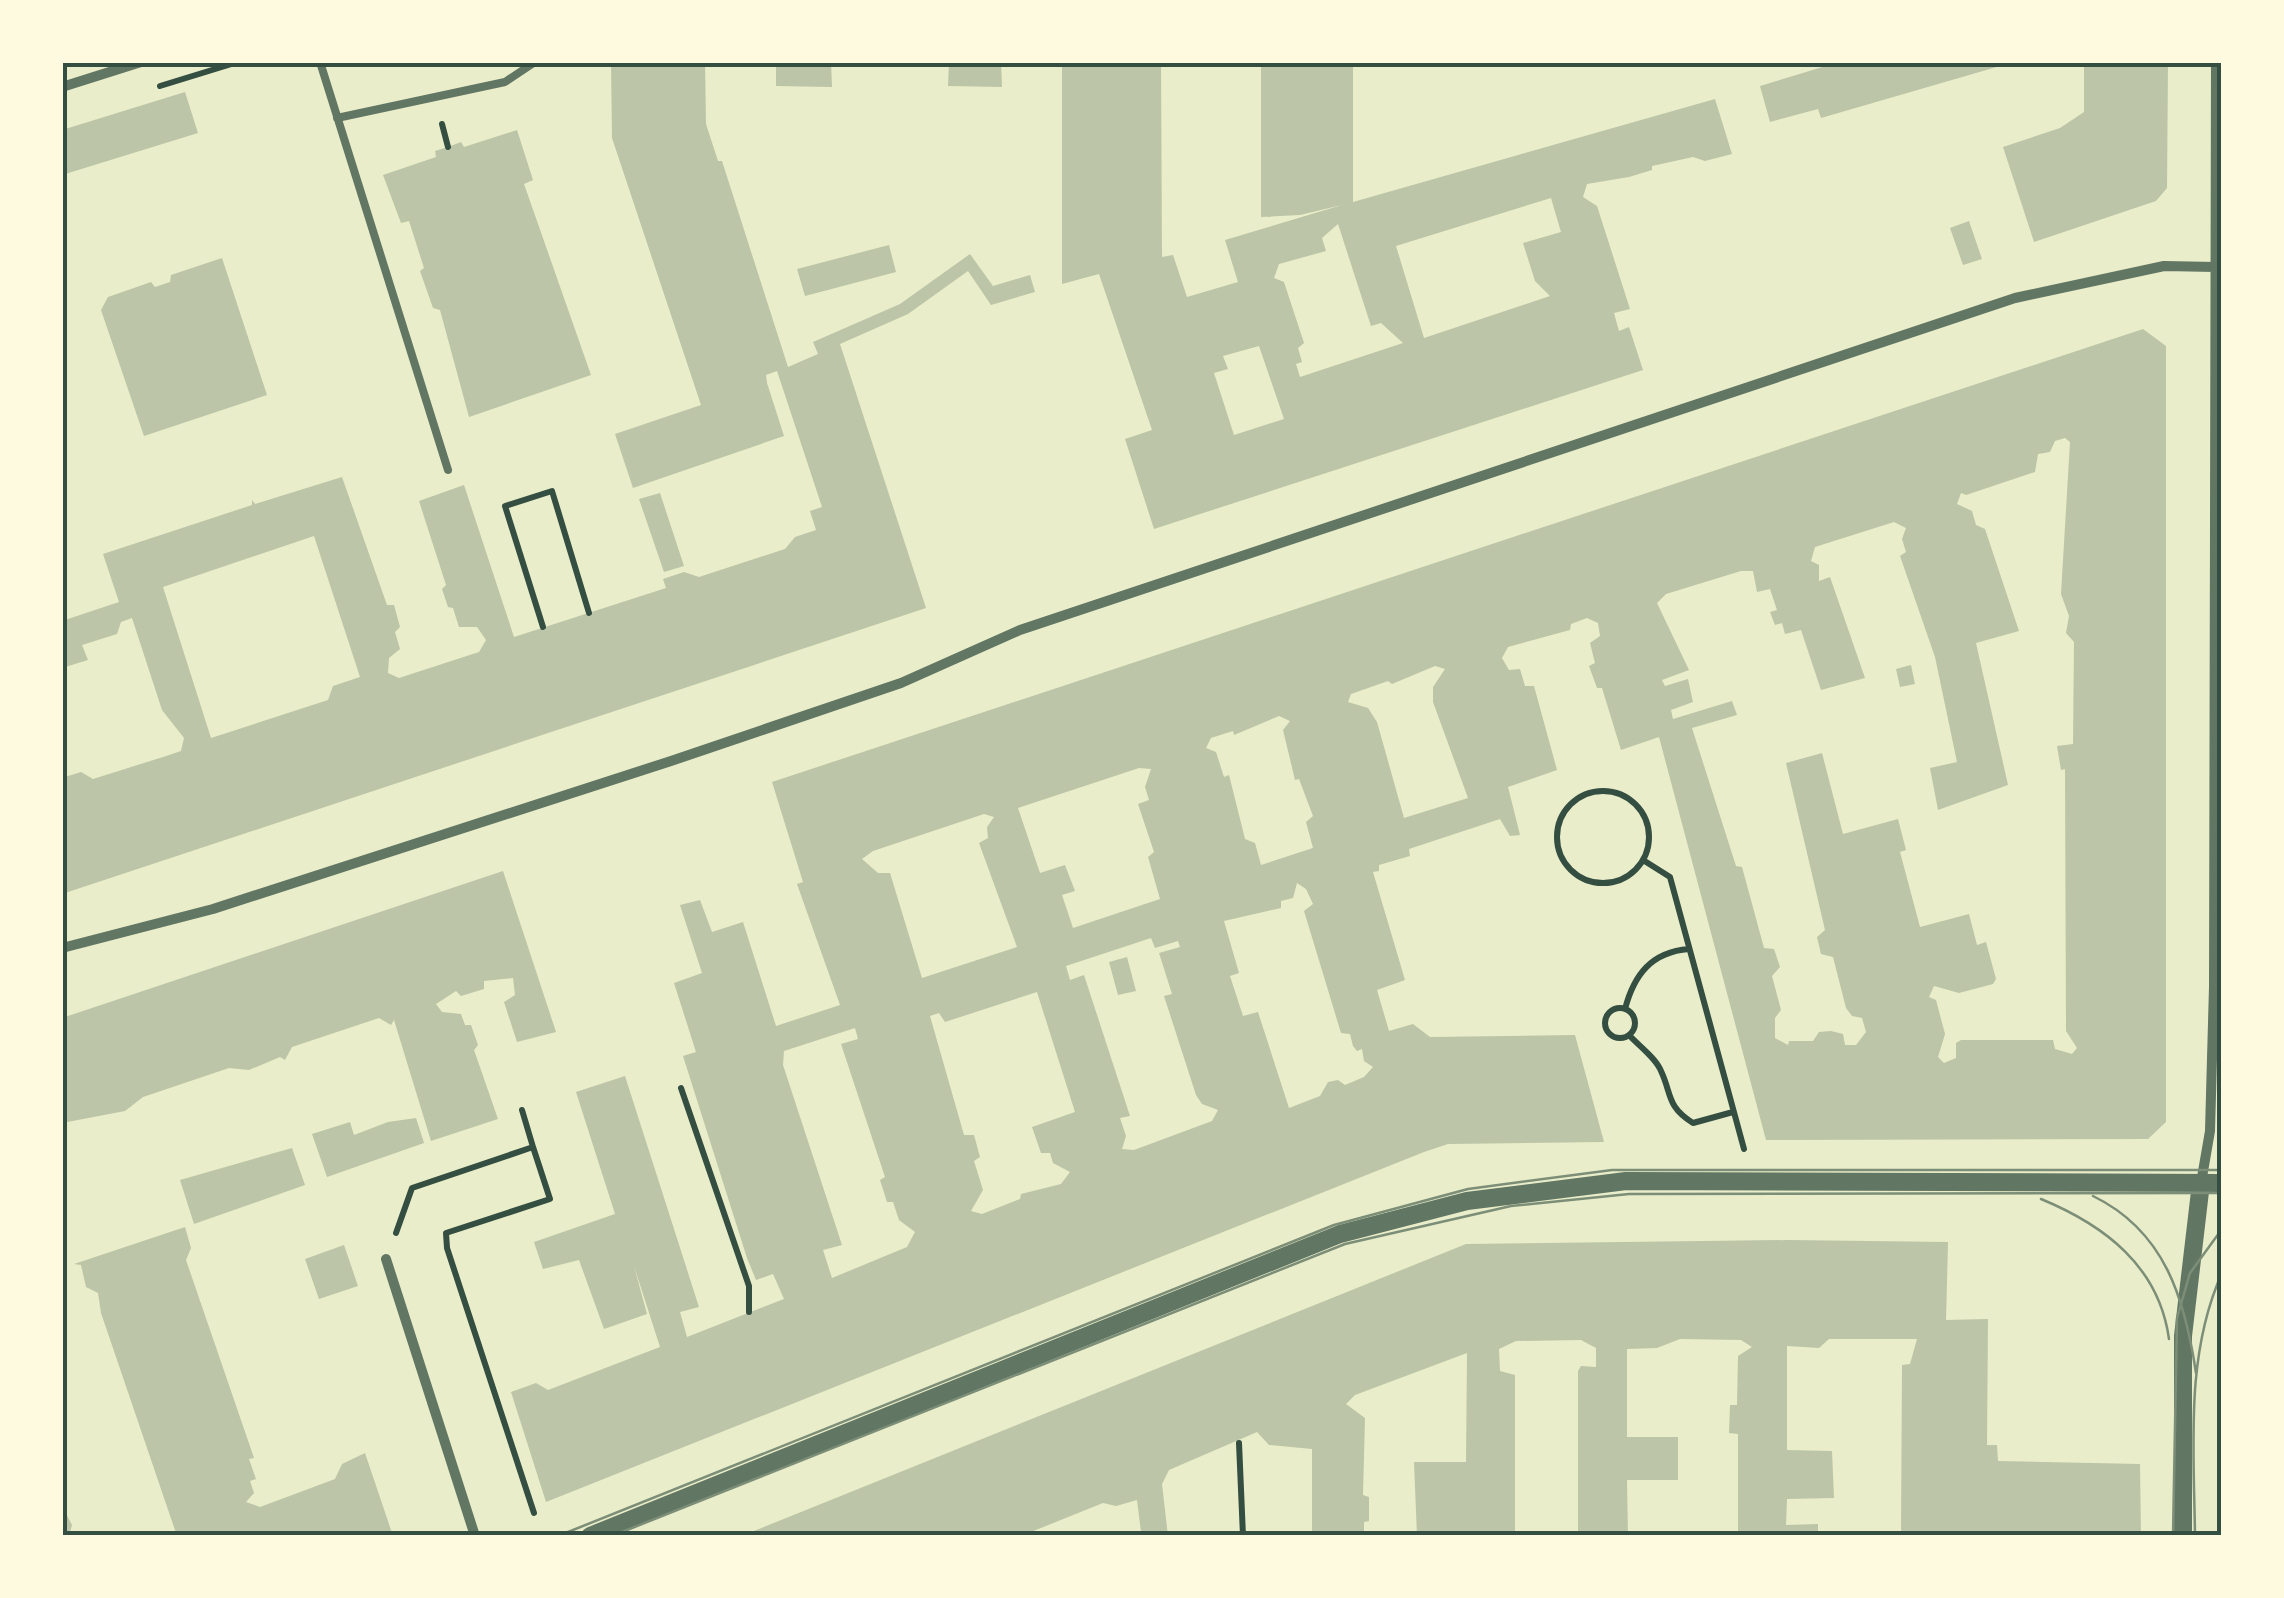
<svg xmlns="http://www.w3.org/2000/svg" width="2284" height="1598" font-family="'Space Grotesk',sans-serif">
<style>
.building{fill:#bcc5a7;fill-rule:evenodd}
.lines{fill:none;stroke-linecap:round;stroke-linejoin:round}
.path{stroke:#344e41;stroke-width:6}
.service{stroke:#617663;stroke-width:8}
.minor{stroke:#617663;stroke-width:10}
.tertiary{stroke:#617663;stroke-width:18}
.tram{stroke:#7c8e77;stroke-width:2.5}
.neatline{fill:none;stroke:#344e41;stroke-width:4}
</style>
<rect width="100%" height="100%" fill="#e9edc9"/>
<path class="building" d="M611 62H705L706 124 718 161H722L788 367 818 354 813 342 900 304 970 254 993 286 1030 275 1035 292 991 305 968 271 908 314 840 344 926 608 62 894V778L81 772 93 779 163 757 181 751 184 738 162 710 132 618 121 622 117 634 82 645 88 660 62 668V621L119 602 103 554 252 505V500L255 504 342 477 387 605H394L400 627 395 632 400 649 389 658 388 673 399 678 479 652 486 640 477 627H459L453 608 448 607 442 589 446 585 419 501 464 485 514 637 666 588 663 579 684 572 699 577 785 549 795 537 816 530 810 511 822 507 777 371 766 375 767 383 784 436 633 488 615 434 701 405 612 138ZM314 536 360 677 333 686 328 700 211 738 163 587Z
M776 62H831L832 87 776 86Z
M949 62H1001L1002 87 948 86Z
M1062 62H1161L1162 257 1173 255 1187 297 1238 282 1225 240 1342 205 1300 215 1261 217V62H1353V202L1715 99 1732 154 1705 161 1693 157 1652 166V170L1629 177 1587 184 1583 197 1597 206 1630 309 1614 313 1619 331 1629 327 1643 370 1154 529 1125 439 1152 430 1099 274 1062 284ZM1551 198 1561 232 1523 243 1535 281 1550 296 1424 338 1396 246ZM1338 224 1371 326 1381 323 1403 343 1300 377 1296 364 1302 362 1298 348 1304 343 1284 282 1274 278 1279 264 1326 251 1322 238ZM1259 346 1284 419 1234 435 1214 373 1228 369 1223 356Z
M1839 62H2007V64L1821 118 1818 109 1770 122 1760 86Z
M2084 62H2168L2167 188 2156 201 2034 242 2003 147 2060 128 2084 112Z
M185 92 198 133 62 175V130Z
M517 130 533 180 524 184 591 375 469 417 440 310 433 308 420 271 424 268 409 221 401 223 383 175 436 157 435 151 448 147 461 142 464 147Z
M1969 221 1982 259 1963 265 1950 228Z
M889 245 896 272 805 296 797 269Z
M222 258 267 395 144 436 101 310 108 297 151 282 155 287 170 282 171 275Z
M2143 329 2166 346V1122L2148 1139 1766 1140 1659 737 1621 750 1602 688H1597L1589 666 1595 663 1590 643 1600 636 1598 623 1587 618 1571 624 1570 630 1508 647 1502 658 1509 670 1520 669 1525 686H1534L1557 770 1508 787 1520 835 1510 836 1500 819 1409 849 1410 856 1379 865V871L1373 872 1405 980 1377 990 1389 1031 1413 1024 1430 1037 1575 1035 1604 1142 1448 1144 1424 1152 546 1502 511 1392 536 1383 548 1390 660 1347 634 1266 647 1314 604 1329 579 1260 543 1269 534 1242 615 1214 576 1092 625 1076 699 1307 680 1312 687 1337 784 1299 773 1274 756 1280 747 1258 683 1056 696 1052 674 983 702 973 680 905 700 900 712 932 743 922 776 1026 840 1005 797 884 803 882 772 782ZM2065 438 2070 442 2061 594 2069 616 2066 633 2074 642 2073 744 2057 746 2061 770 2065 769 2066 1031 2077 1048 2072 1054 2055 1049 2053 1040H1961L1956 1043V1058L1944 1063 1938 1057 1945 1034 1936 1000 1929 997 1934 986 1959 993 1993 984 1996 979 1986 942 1977 945 1969 914 1920 927 1900 852 1906 850 1898 819 1843 834 1822 753 1786 763 1825 930 1817 937 1821 954 1833 957 1846 1008 1852 1016 1862 1018 1866 1032 1856 1045H1845L1843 1034 1831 1031 1819 1032 1813 1041H1789L1788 1045 1775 1038V1018L1781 1010 1772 976 1780 967 1774 949 1764 948 1742 867 1736 866 1692 728 1737 715 1732 701 1673 719 1671 710 1693 702 1688 679 1665 686 1662 680 1689 670 1657 603 1666 594 1741 571H1753L1757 592 1770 589 1777 610 1770 612 1775 625 1782 623 1785 634 1801 630 1821 690 1865 678 1830 577 1819 581V565L1811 561 1815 547 1894 522 1906 528 1902 539 1906 552 1900 556 1935 657 1957 762 1930 768 1938 810 2008 785 1976 643 2019 631 1985 529 1976 525 1972 511 1957 504 1961 493 1966 495 2035 472 2038 454 2050 452 2055 441ZM1435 666 1445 669 1433 687V702L1468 798 1404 818 1377 722 1368 708 1348 702 1351 694 1388 681 1392 684ZM1279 716 1290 721 1283 730 1295 780 1299 779 1313 816 1306 822 1313 848 1261 865 1255 843 1245 839 1229 775 1224 777 1216 752 1206 748 1211 738 1233 731 1234 735ZM1139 768 1151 769 1145 787 1149 800 1138 804 1154 852 1148 857 1160 899 1073 928 1062 895 1075 891 1065 865 1040 873 1018 808ZM984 814 994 817 987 827 988 838 979 843 1017 947 922 978 890 873H878L862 859 873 851ZM1297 883 1306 889 1313 904 1304 911 1341 1033 1350 1034 1353 1046 1357 1051 1362 1049 1364 1061 1373 1067 1364 1077 1345 1085 1338 1080 1328 1082 1320 1096 1289 1108 1258 1012 1243 1016 1230 976 1239 973 1224 921 1281 908V901L1293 898ZM1151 938 1155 948 1178 941 1180 947 1159 953 1172 994 1164 996 1196 1095 1202 1104 1218 1110 1212 1121 1134 1150 1122 1149 1126 1136 1120 1118 1130 1116 1084 975 1070 980 1066 966ZM1037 992 1075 1112 1032 1127 1041 1153H1050L1053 1163 1070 1172 1061 1184 1021 1194 1020 1199 982 1214 971 1211 983 1190 974 1161 980 1157 974 1135H964L930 1016 939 1013 945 1022ZM855 1028 858 1039 841 1044 885 1177 880 1180 887 1202H893L899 1220 915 1232 907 1247 832 1278 823 1250 842 1245 783 1065 784 1051Z
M660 493 684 566 664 572 639 499Z
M1911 665 1915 684 1900 687 1896 669Z
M503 871 556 1032 517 1042 504 1002 515 995 513 978 484 981V989L461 996 456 991 436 1004 442 1012 461 1014 465 1025H471L478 1045 474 1050 498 1119 431 1141 394 1020 391 1025 379 1018 292 1047 285 1060 280 1057 249 1070 229 1068 143 1097 125 1111 62 1123V1018Z
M1127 957 1136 991 1118 995 1109 962Z
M416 1118 424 1143 327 1177 312 1134 350 1122 354 1135 388 1122Z
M292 1148 305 1185 194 1224 180 1180Z
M185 1227 191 1248 186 1260 254 1458 249 1459 256 1479 250 1481 254 1493 246 1502 260 1507 335 1479 342 1464 365 1453 393 1536H177L101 1313 98 1293 86 1287 81 1265 74 1264Z
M1789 1240 1948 1242 1946 1320 1988 1319 1987 1445H1997L1998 1461 2140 1464 2141 1536H1901L1902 1365 1910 1364 1917 1339H1829L1819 1348 1787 1346V1450L1832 1451 1834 1498 1787 1499 1786 1525 1818 1524V1536H1738V1434L1729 1433 1730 1405H1737L1738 1356 1752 1347 1741 1340 1680 1339 1657 1348 1627 1349V1437H1678V1480H1627L1628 1536H1578V1371L1581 1366 1596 1367V1348L1581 1340 1516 1341 1499 1349 1500 1371 1515 1375V1536H1417L1414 1462H1466L1467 1353 1355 1395 1346 1404 1365 1418 1363 1495 1369 1497V1521L1364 1522V1536H1312V1449L1269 1445 1257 1432 1169 1470 1162 1484 1168 1536H1137L1141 1532 1137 1500 1116 1506 1103 1503 1021 1536 744 1535 1466 1244Z
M344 1245 358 1286 319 1299 305 1259Z
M62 1506 72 1525 69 1536H62Z"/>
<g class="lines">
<path class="path" d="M160 86 238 62
M442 124 448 147
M543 627 505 506 552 491 589 613
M1557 837a46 46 0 1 1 92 0a46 46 0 1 1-92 0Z
M1643 860 1670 877 1744 1149
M1605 1023a15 15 0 1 1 30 0a15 15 0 1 1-30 0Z
M1625 1009C1634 975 1651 952 1689 949
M1629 1035C1639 1046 1656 1058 1661 1071 1672 1094 1666 1106 1693 1123L1733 1112
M681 1088 749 1286V1312
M533 1147 550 1199 446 1233 447 1248 534 1513
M396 1233 412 1188 533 1147 522 1110
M1239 1443 1243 1536"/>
<path class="service" d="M320 62 448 470
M337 118 505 82 535 62"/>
<path class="minor" d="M62 87 141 62
M62 948 213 909 671 761 901 683 1020 630 2015 298 2164 266 2215 267
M2201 1183 2210 1131 2214 987 2216 62
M386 1259 475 1536"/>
<path class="tertiary" d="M590 1536 1340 1234 1467 1201 1626 1181 2222 1183
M2183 1536V1336L2201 1183"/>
<path class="tram" d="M2093 1196C2165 1231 2185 1299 2196 1373
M2041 1199C2104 1225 2159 1266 2169 1339
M558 1536 1334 1225 1468 1189 1612 1170H2222
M612 1536 1345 1244 1511 1206 1629 1194 2222 1193
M2173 1536 2177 1318 2190 1273 2222 1229
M2195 1536C2194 1448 2185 1355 2222 1273"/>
</g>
<rect width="2284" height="1598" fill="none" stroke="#fefae0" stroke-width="130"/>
<rect x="65" y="65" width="2154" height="1468" class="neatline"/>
</svg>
